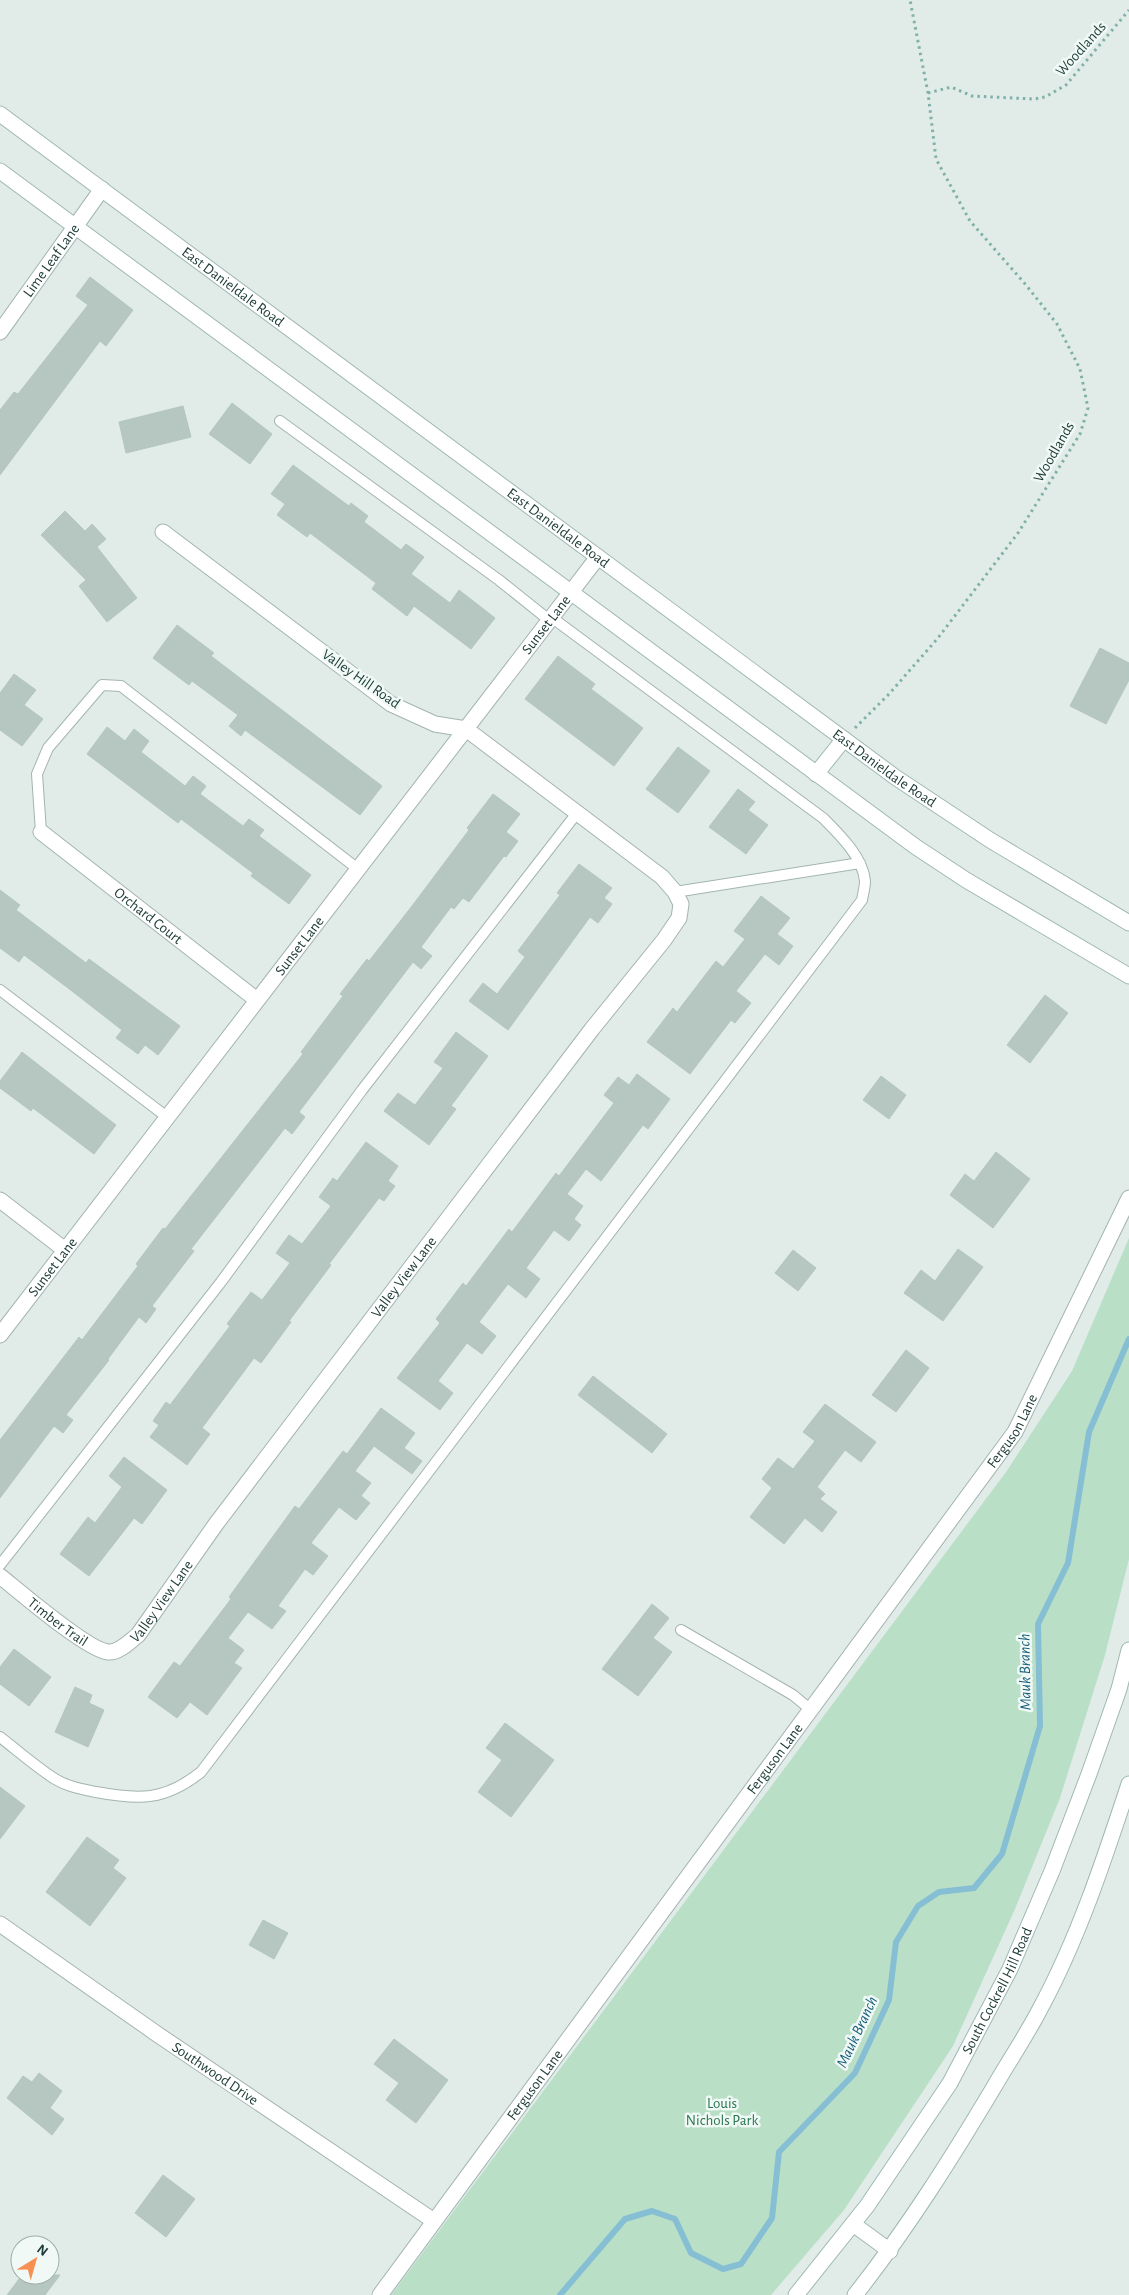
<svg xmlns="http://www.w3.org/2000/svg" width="1129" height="2295" font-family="'Alegreya Sans',sans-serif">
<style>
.green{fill:#b9dfc7}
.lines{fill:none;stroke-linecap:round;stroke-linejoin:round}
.stream{stroke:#86bfd4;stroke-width:6}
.building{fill:#b6c7c2;stroke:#b3c6c1}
.service-casing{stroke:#a3b4b1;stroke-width:12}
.minor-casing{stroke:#a3b4b1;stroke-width:17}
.secondary-casing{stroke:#9fb8b2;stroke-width:17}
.path{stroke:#80b1a8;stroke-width:3;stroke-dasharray:2.5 4;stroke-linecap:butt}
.service{stroke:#fff;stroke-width:10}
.minor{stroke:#fff;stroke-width:15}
.secondary{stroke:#fff;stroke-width:15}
.labels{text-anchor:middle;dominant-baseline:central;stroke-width:5;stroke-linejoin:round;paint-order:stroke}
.street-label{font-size:15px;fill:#203e39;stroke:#f1f9f6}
.park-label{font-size:15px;fill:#297650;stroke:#f1f9f6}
.water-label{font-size:16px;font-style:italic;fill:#185f7c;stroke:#f1f9f6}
</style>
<rect width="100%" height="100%" fill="#e1ece9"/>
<path class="green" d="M1129 1238V1559L1105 1655 1060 1798 1015 1909 953 2046 844 2210 771 2295H391L1006 1472 1072 1371Z"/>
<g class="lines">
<path class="stream" d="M560 2295 625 2219 652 2211 675 2219 691 2253 723 2269 741 2264 772 2218 779 2152 855 2073 889 2000 896 1942 918 1906 939 1892 974 1888 1002 1854 1040 1726 1038 1624 1068 1563 1089 1432 1129 1339"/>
</g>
<path class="building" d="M90 277 133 310 106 346 100 341 0 475V410L14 392 18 394 88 305 76 296Z
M232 403 272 434 250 464 209 434Z
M183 406 191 437 126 453 119 422Z
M293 465 349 506 351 503 368 516 364 522 401 550 406 544 424 557 411 574 450 603 459 590 495 618 471 649 414 606 407 616 372 589 376 583 310 533 307 537 277 515 285 504 271 494Z
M65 511 85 531 92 524 106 539 97 547 137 598 107 622 79 586 86 580 41 535Z
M177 625 214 653 211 656 382 786 360 815 245 730 241 736 229 726 238 715 192 681 189 685 153 658Z
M1100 648 1129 663V680L1106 724 1070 706Z
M558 656 595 684 591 689 643 728 614 766 525 699Z
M14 674 36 690 24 705 43 719 22 746 0 730V693Z
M107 727 125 741 134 729 149 741 141 752 185 786 193 776 206 786 200 794 243 826 249 819 264 830 259 836 311 875 289 904 251 876 253 873 181 819 178 823 87 754Z
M678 747 710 771 678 813 646 789Z
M738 789 755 802 748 810 768 825 746 854 709 827Z
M493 794 520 814 506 832 518 841 506 857 504 856 469 902 463 898 454 909 451 907 421 947 432 956 421 969 413 962 299 1112 305 1117 292 1134 285 1128 191 1249 194 1251 152 1306 156 1309 146 1323 139 1317 108 1359 109 1360 66 1415 73 1420 63 1433 54 1426 0 1498V1440L79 1337 82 1340 138 1266 136 1264 163 1228 165 1229 303 1054 301 1052 343 996 340 994 367 959 369 961 412 906 469 830 467 828Z
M579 864 612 888 604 898 612 904 598 923 590 917 508 1030 469 1001 483 983 497 994 525 957 518 951 560 895 557 893Z
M0 890 20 905 16 910 86 963 89 959 180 1026 158 1055 145 1045 138 1054 116 1038 122 1030 68 988 24 955 19 962 0 948Z
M761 896 790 918 777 934 793 946 779 965 765 954 736 991 751 1003 735 1023 731 1020 690 1074 647 1042 673 1008 677 1012 716 961 723 967 745 939 734 931Z
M1045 995 1068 1013 1030 1063 1007 1045Z
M456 1032 488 1056 451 1106 456 1109 429 1145 384 1111 398 1093 415 1105 443 1068 434 1062Z
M22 1052 116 1125 94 1154 33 1108 31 1111 0 1088V1081Z
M637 1074 670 1099 648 1129 643 1125 601 1181 586 1169 567 1194 583 1206 574 1219 581 1225 569 1241 554 1230 526 1268 540 1279 526 1298 508 1284 479 1322 496 1336 482 1354 467 1343 438 1381 453 1393 440 1410 397 1378 440 1323 436 1319 463 1283 466 1286 509 1229 512 1232 556 1173 559 1176 614 1103 604 1095 618 1077 629 1085Z
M881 1076 906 1095 889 1119 863 1100Z
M366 1142 398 1166 388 1181 395 1186 384 1201 379 1198 329 1264 331 1265 289 1321 291 1322 261 1363 254 1358 202 1428 210 1434 187 1465 150 1437 159 1425 153 1421 166 1402 170 1405 230 1326 227 1324 251 1292 262 1300 290 1263 276 1253 289 1235 302 1244 331 1206 319 1197 333 1178 337 1181Z
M996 1152 1030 1179 993 1228 950 1195 965 1174 974 1181Z
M958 1249 983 1267 943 1321 904 1293 921 1270 935 1281Z
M793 1250 816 1268 798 1291 775 1273Z
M906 1350 929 1368 896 1412 872 1395Z
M593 1376 667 1434 652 1453 578 1395Z
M825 1404 876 1442 861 1462 845 1450 817 1487 825 1494 820 1499 837 1512 822 1532 805 1518 784 1544 750 1517 772 1488 762 1479 778 1458 793 1469 815 1441 803 1432Z
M381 1408 415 1433 404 1448 422 1461 412 1474 374 1446 355 1471 371 1483 361 1496 370 1503 356 1520 339 1507 311 1543 328 1556 313 1575 305 1569 278 1606 286 1611 272 1629 248 1612 228 1638 244 1650 234 1663 242 1668 207 1715 190 1702 177 1718 148 1697 174 1662 180 1666 231 1599 229 1597 295 1506 299 1509 343 1451 347 1454Z
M124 1457 167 1490 142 1524 134 1518 89 1576 60 1554 88 1517 95 1523 122 1487 109 1476Z
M652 1604 669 1618 653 1638 672 1652 638 1696 602 1669Z
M14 1649 51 1677 29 1706 0 1684V1667Z
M75 1687 92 1695 89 1703 104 1710 88 1747 55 1732Z
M505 1723 554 1760 511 1817 478 1792 502 1760 486 1748Z
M0 1787 25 1806 0 1839Z
M87 1837 119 1860 113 1868 126 1878 90 1926 46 1892Z
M263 1920 288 1933 274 1959 249 1945Z
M394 2039 448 2080 416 2123 386 2100 399 2083 374 2064Z
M39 2073 62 2091 50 2108 64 2119 52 2135 7 2098 23 2076 32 2082Z
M163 2175 195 2199 166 2237 135 2213Z
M22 2275H60L45 2295H7Z"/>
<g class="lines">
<g class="service-casing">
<path id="service" d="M280 421 499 580 549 620
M41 832 37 774 48 748 102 685 121 686 358 869
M675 892 860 863
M0 990 167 1117
M0 1565 221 1282 362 1090 577 813
M681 1630 793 1695 811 1710
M0 1737C18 1751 36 1767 55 1779 68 1787 82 1789 96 1792 139 1800 165 1801 201 1772L862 900C863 894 865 887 865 881 863 857 839 834 823 818L551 617"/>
</g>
<g class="minor-casing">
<g id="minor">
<path id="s1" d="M0 332 102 189"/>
<path id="s2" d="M41 832 257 1000"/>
<path d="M0 1200 65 1250"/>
<path id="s3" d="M0 1335 598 557"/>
<path id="s4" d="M0 1576C20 1592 87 1650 108 1652 119 1653 130 1641 138 1635L216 1524 592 1029 664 940 679 918 681 904 675 892 662 877 466 729 435 724 391 704 163 532"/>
<path id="s5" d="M0 1924 157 2034 434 2221"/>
<path id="s6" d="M380 2295 1015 1432 1129 1198"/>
</g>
</g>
<g class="secondary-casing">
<g id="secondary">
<path id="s7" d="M0 114 895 777 990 840 1129 923"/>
<path d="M0 171 916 847 966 880 1129 976"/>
<path d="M816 774 844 739"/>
<path d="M853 2224 890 2251"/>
<path id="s8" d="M796 2295 867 2206 950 2083 1010 1969 1052 1871 1089 1774 1119 1689 1129 1650"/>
<path d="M855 2295C907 2229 951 2159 994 2087 1009 2061 1026 2036 1040 2009 1078 1939 1104 1860 1129 1784"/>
</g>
</g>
<path class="path" d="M928 93 951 87 972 96 1034 99 1045 97 1066 85 1129 10
M855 728 889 694 938 638 1018 533 1080 434 1088 408 1080 369 1057 324 1026 285 970 221 936 159 928 93 910 0"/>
<use href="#service" class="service"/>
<use href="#minor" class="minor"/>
<use href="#secondary" class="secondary"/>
</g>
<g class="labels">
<g class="street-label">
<text transform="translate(1081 49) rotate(-48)">Woodlands</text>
<text stroke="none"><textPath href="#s1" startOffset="88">Lime Leaf Lane</textPath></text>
<text stroke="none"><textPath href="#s7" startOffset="290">East Danieldale Road</textPath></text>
<text transform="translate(1054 452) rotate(-60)">Woodlands</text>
<text stroke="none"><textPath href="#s7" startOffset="695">East Danieldale Road</textPath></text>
<text stroke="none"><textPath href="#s3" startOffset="896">Sunset Lane</textPath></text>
<text transform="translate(361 679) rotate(35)">Valley Hill Road</text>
<text stroke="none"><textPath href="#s7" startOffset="1100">East Danieldale Road</textPath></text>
<text stroke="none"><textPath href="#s2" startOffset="136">Orchard Court</textPath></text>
<text stroke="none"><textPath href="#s3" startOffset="491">Sunset Lane</textPath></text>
<text stroke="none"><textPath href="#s3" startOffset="86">Sunset Lane</textPath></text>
<text stroke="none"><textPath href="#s4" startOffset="614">Valley View Lane</textPath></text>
<text stroke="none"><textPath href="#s6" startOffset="1071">Ferguson Lane</textPath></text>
<text stroke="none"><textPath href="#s4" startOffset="209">Valley View Lane</textPath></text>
<text stroke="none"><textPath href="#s4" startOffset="74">Timber Trail</textPath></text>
<text stroke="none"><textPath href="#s6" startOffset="666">Ferguson Lane</textPath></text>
<text stroke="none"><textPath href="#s8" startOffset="366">South Cockrell Hill Road</textPath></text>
<text stroke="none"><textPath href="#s5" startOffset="262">Southwood Drive</textPath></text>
<text stroke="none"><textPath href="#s6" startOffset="261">Ferguson Lane</textPath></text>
</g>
<g class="park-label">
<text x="722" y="2103">Louis<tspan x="722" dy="17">Nichols Park</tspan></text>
</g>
<g class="water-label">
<text transform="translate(1025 1672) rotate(-91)">Mauk Branch</text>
<text transform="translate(857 2032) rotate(-65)">Mauk Branch</text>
</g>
</g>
<g transform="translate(35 2260) rotate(37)"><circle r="24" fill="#f1f9f6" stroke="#9daeaa"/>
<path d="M0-4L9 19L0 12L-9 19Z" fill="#f89053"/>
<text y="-8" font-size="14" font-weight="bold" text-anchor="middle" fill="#203e39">N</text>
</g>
</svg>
